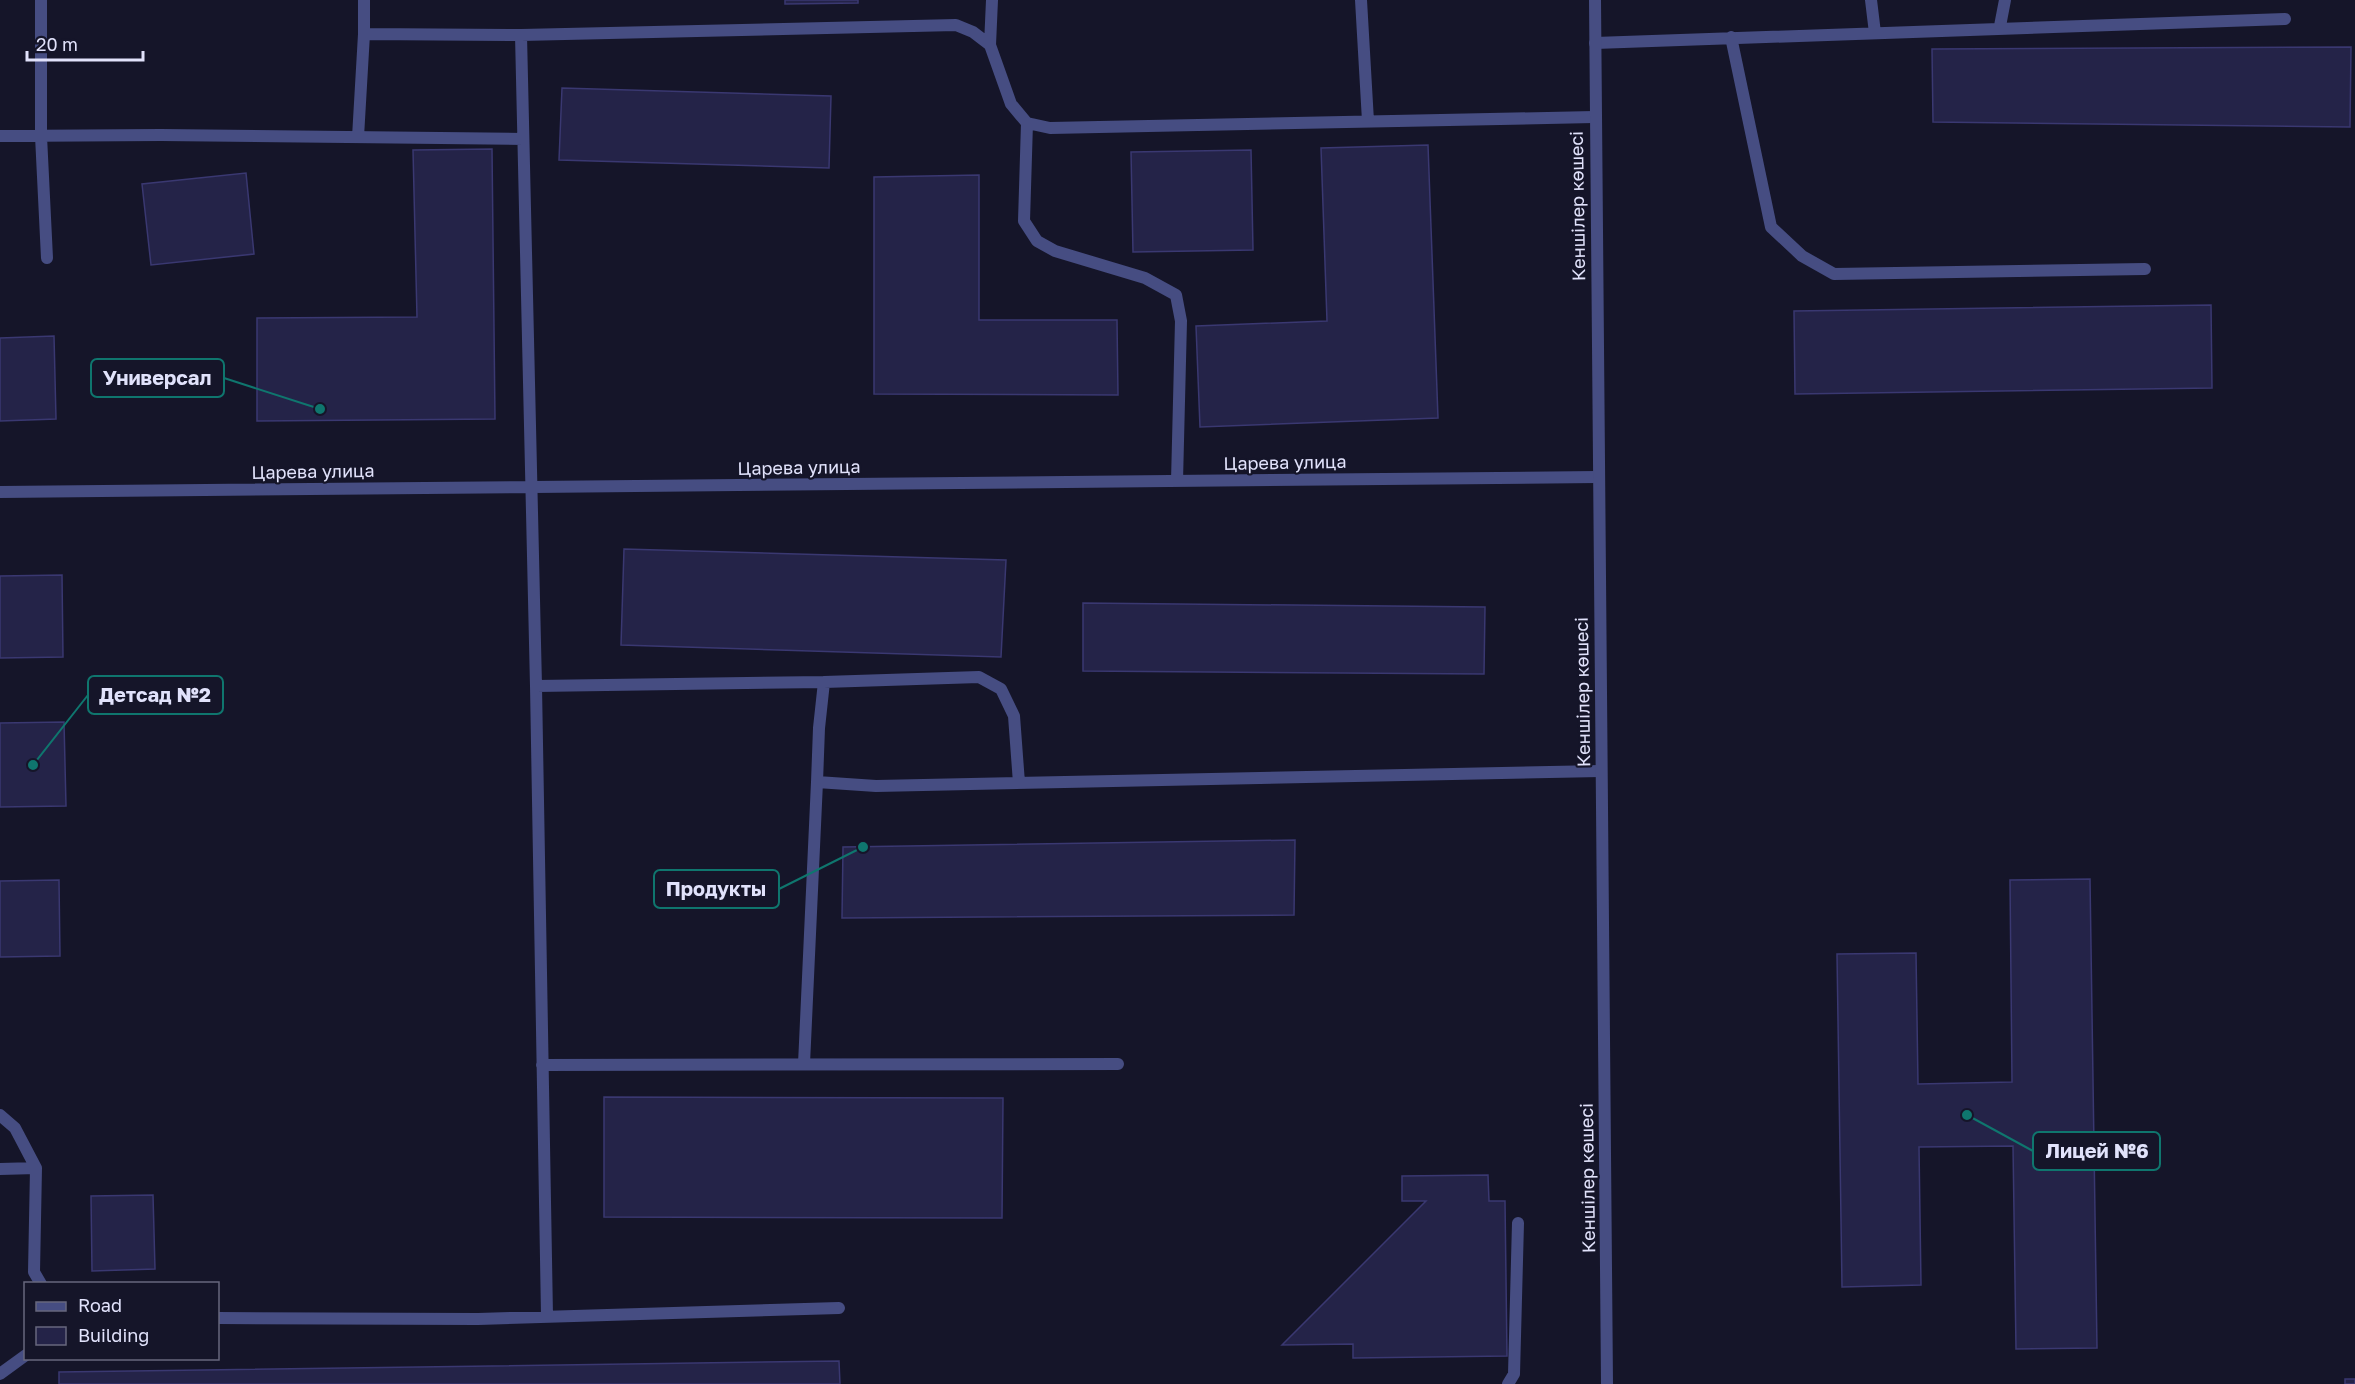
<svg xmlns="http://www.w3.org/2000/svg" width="2355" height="1384" font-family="'Golos Text',sans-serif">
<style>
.building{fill:#242348;stroke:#3a3871;stroke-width:1.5}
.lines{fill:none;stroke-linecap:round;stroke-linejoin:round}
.service{stroke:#464d82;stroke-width:12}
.minor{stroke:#464d82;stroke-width:12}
.labels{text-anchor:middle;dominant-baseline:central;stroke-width:4.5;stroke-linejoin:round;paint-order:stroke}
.street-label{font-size:18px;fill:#e1e2fb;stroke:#151529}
.leader{fill:none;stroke:#0f766e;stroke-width:2}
.callout-dot{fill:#0f766e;stroke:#151529;stroke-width:2}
.callout{fill:#151529;stroke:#0f766e;stroke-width:2}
.callout-label{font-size:20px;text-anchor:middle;font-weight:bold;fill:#e1e2fb}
</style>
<rect width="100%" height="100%" fill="#151529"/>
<path class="building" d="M785 0H858V3L785 4Z
M2351 47 2350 127 1933 122 1932 49Z
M562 88 831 96 829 168 559 160Z
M1428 145 1438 418 1200 427 1196 326 1327 321 1321 148Z
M492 149 495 419 257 421V318L417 317 413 150Z
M1251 150 1253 250 1133 252 1131 152Z
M246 173 254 254 151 265 142 184Z
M979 175V320H1117L1118 395 874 394V177Z
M2211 305 2212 388 1795 394 1794 311Z
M54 336 56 419 0 421V338Z
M624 549 1006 560 1001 657 621 645Z
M62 575 63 657 0 658V576Z
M1083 603 1485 607 1484 674 1083 671Z
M64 722 66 806 0 807V723Z
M1295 840 1294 915 842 918 843 847Z
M2090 879 2097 1348 2016 1349 2013 1146 1919 1147 1921 1285 1842 1287 1837 954 1916 953 1918 1084 2012 1082 2010 880Z
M59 880 60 956 0 957V881Z
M604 1097 1003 1098 1002 1218 604 1217Z
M1488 1175 1489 1201H1505L1507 1356 1353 1358V1344L1282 1345 1426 1201H1402V1176Z
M153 1195 155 1269 92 1271 91 1196Z
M839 1361 840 1384H59V1372Z
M2345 1379H2355V1384H2345Z"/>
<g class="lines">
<path class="service" d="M41 0V136L47 258
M364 0V34L521 35 956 25 973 32 990 45 1011 104 1027 123 1050 128 1594 117
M1361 0 1368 121
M1871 0 1875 33
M2000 26 2005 0
M521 35 536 686 824 682 819 728 817 782
M1731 37 1771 227 1802 256 1834 274 2145 269
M1595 43C1825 33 2055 25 2285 19
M990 45 992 0
M1027 123 1024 221 1037 241 1055 251 1145 278 1176 295 1181 321 1177 481
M0 136 161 135 523 139
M358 137 364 34
M0 492 1598 477
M824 682 979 677 1001 689 1014 716 1019 783
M536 686 547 1316
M804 1064 817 782 876 786 1601 771
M542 1065 1118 1064
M0 1115 15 1128 36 1168 34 1272 41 1284
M0 1169 36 1168
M218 1318 478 1319 839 1308
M0 1374 26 1355
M1508 1384 1514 1374 1518 1223"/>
<path class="minor" d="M1595 0 1607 1384"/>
</g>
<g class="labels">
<g class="street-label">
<text transform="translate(1577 206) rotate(-91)">Кеншілер көшесі</text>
<text transform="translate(1285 462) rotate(-1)">Царева улица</text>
<text transform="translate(799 467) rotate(-1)">Царева улица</text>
<text transform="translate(313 471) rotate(-1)">Царева улица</text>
<text transform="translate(1582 692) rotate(-91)">Кеншілер көшесі</text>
<text transform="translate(1587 1178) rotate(-91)">Кеншілер көшесі</text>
</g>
</g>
<path class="leader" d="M320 409L224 378M33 765L88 695M863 847L779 889M1967 1115L2033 1151"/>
<g class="callout-dot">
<circle cx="320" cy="409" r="6"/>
<circle cx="33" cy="765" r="6"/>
<circle cx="863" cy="847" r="6"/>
<circle cx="1967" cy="1115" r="6"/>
</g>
<g class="callout">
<rect x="91" y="359" width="133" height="38" rx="6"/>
<rect x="88" y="676" width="135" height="38" rx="6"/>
<rect x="654" y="870" width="125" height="38" rx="6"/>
<rect x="2033" y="1132" width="127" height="38" rx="6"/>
</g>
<g class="callout-label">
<text x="157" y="385">Универсал</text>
<text x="155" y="702">Детсад №2</text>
<text x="716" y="896">Продукты</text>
<text x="2097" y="1158">Лицей №6</text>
</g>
<rect x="24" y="1282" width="195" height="78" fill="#151529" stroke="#67677d" stroke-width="1.5"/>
<rect x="36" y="1302" width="30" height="9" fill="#464d82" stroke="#67677d" stroke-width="1.5"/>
<text x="78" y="1312" font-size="18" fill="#e1e2fb">Road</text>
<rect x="36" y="1327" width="30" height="18" fill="#242348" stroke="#67677d" stroke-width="1.5"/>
<text x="78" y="1342" font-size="18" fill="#e1e2fb">Building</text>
<path d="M27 51v9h116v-9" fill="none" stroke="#e1e2fb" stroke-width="3"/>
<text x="36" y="51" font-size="18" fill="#e1e2fb" stroke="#151529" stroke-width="4.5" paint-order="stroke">20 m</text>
</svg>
